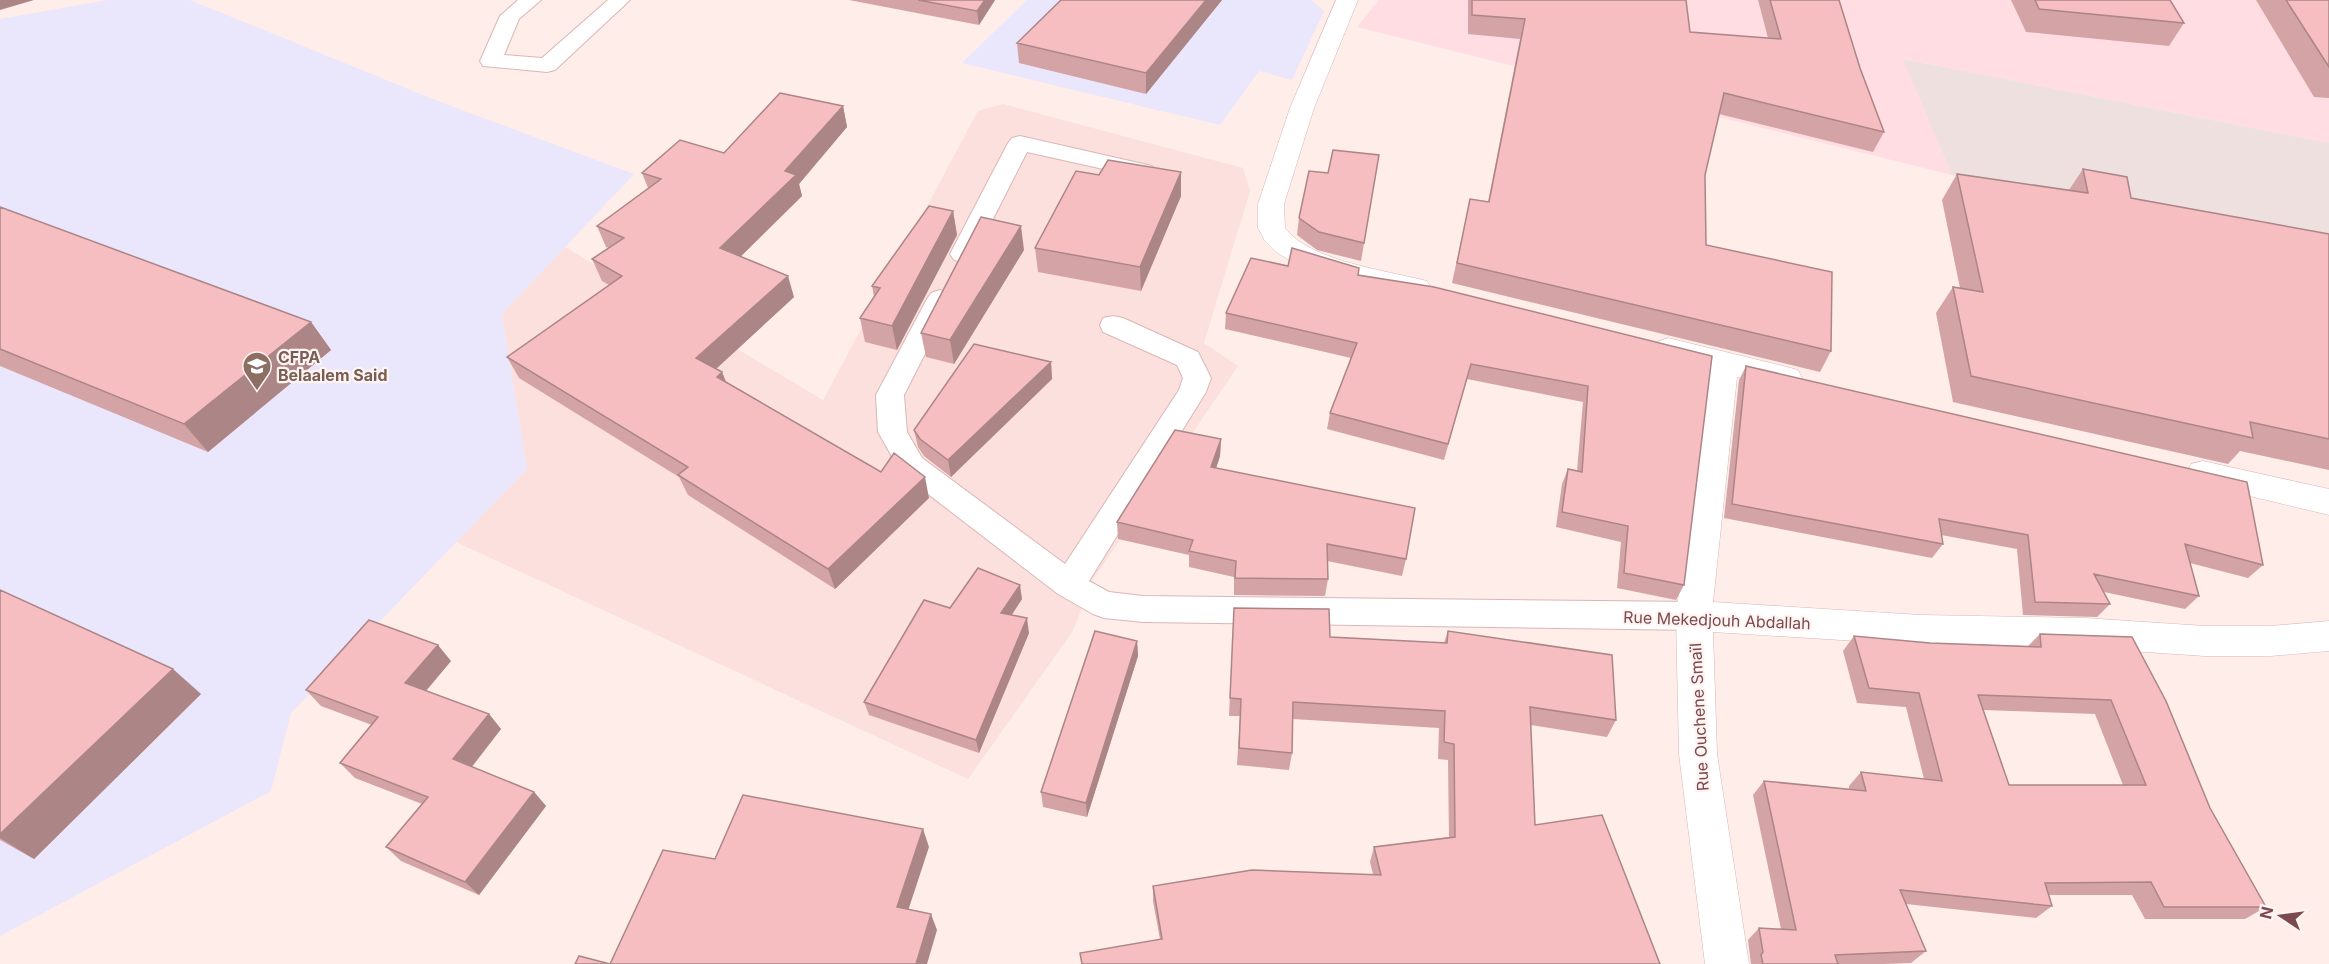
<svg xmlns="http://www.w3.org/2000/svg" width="2329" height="964" font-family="Inter,sans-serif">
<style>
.residential{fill:#fce0dd}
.commercial{fill:#ffdde2}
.industrial{fill:#ede0df}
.education{fill:#eae6fb}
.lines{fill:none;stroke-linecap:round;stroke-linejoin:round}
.lane-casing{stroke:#dab6b6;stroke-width:2}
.street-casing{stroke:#dab6b6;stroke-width:1}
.lane{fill:#fff;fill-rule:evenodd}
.street{fill:#fff;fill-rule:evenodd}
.wall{fill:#d4a3a6;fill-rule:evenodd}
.shaded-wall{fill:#ac8587}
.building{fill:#f6bec1;stroke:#ac8587;stroke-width:1.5;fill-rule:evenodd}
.labels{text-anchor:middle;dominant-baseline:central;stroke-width:4.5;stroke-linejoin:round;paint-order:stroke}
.education-label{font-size:16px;font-weight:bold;fill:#785e54;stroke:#fff4f2;text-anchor:start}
.street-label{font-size:16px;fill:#7c494e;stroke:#fff4f2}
</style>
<rect width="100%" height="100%" fill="#feede9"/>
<path class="residential" d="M1003 104 1243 168 1250 191 1204 343 1238 366 1092 581 1073 631 968 779 456 542 527 469 502 314 565 247 823 400 978 111Z"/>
<path class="commercial" d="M1379 0H2329V143L1904 59 1952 175 1357 27Z"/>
<path class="industrial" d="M1903 59 2329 143V273L1952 175Z"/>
<path class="education" d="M108 0H190L440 102 634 174 502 314 527 469 291 713 271 791 0 936V19Z
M1027 0H1311L1324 11 1292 80 1259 71 1220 125 962 63Z"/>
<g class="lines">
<g class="lane-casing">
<path id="lane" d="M518 0H541L519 19 504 55 542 58 608 0H630L555 70 547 72 483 66 480 61 500 16Z
M1020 136 1152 166 1156 171 1152 176 1144 178 1027 152 972 260 963 262 954 260 950 254 1008 143 1012 138Z
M940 290 949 293 953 299 904 395 907 432 922 458 1065 564 1179 390 1183 378 1177 365 1103 332 1100 325 1103 318 1113 316 1123 318 1198 352 1211 378 1206 392 1089 581 1109 592 1143 596 1694 602 1706 606 1710 616 1706 626 1694 630 1143 622 1104 618 1093 614 1058 594 902 474 878 432 876 395 927 299 931 293Z"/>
</g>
<g class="street-casing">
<path id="street" d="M1336 0H1358L1314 108 1284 204 1285 228C1309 261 1389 271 1427 281L1431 288 1427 295 1417 298 1331 276 1291 261 1276 252 1265 241 1258 228V204L1290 108Z
M1668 338 1787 367 1798 370 1802 378 1798 386 1787 389 1737 377 1713 602 1921 615 2085 618 2205 626H2270L2329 621V651L2270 656H2205L2085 648 1921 645 1713 632 1717 754 1749 964H1705L1679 754 1676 616 1707 369 1657 356 1653 349 1657 342Z
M2203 461 2329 489V515L2191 482 2187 473 2191 464Z"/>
</g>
<use href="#lane" class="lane"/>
<use href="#street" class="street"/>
</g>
<path class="wall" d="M849 0H995L979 25Z
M1222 0 1146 94 1019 63 1017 43Z
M1468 0H1686L1690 32 1768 38 1758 0H1839L1860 68 1884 132 1873 152 1719 114 1705 175 1706 245 1831 351 1820 372 1452 283 1470 199 1488 202 1520 39 1468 34Z
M2011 0H2170L2184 23 2169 46 2026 32Z
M2256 0H2329V98L2314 97Z
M843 106 847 127 799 184 802 196 741 256 794 297 716 369 722 372 726 382 881 472 929 498 835 589 688 495 679 477 519 378 507 357 609 285 602 281 592 259 609 248 606 247 597 226 648 188 642 173 724 153Z
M1379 155 1361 261 1317 250 1297 235 1299 218Z
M2083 169 2131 198 2329 234V470L2240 451 2228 464 1953 402 1936 313 1953 287 1960 288 1942 200 1957 174 2069 190Z
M1181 196 1141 291 1038 272 1035 248Z
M0 207 311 322 331 350 208 452 0 366Z
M953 211 957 235 897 350 865 342 860 318 874 297 872 286Z
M1024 250 954 364 926 357 921 333Z
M1288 266 1358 275 1712 356 1684 585 1676 600 1617 588 1621 542 1556 527 1562 484 1568 469 1577 471 1583 402 1467 379 1444 460 1327 429 1330 413 1351 358 1225 329 1226 313Z
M1051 362 1052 379 951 477 924 456 918 447 914 430Z
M1746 366 2263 565 2248 578 2190 563 2199 596 2185 609 2104 592 2110 604 2097 617 2023 615 2017 549 1941 535 1943 544 1932 558 1724 518 1739 380Z
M1221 439 1220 456 1216 468 1406 559 1402 576 1327 561 1328 579 1325 596 1234 595V577L1189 567V555L1118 539 1117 522Z
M0 590 201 694 34 859 0 840Z
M1022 599 1011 615 1029 633 979 753 869 715 864 702 950 608Z
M1234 608 1330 637 1444 643 1448 631 1616 720 1607 737 1531 725 1535 825 1602 815 1160 939 1153 901V886L1373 874 1370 862 1374 847 1449 837 1448 760 1438 759 1439 728 1293 719 1292 753 1289 770 1237 765 1240 716H1229Z
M2040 634 2132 637 2210 808 2266 907 2245 919H2145L2132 895H2049L2052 906 2036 918 1906 904 1926 951 1911 963 1884 964H1751L1748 940 1759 928 1781 929 1753 795 1764 781 1849 789V786L1861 772 1924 779 1906 707 1857 703 1843 651 1854 636 1930 643 2028 646ZM1983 710 2095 714 2123 785H2009Z
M1137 641 1138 656 1087 817 1043 807 1041 792Z
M451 661 426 691 489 714 501 729 472 767 534 792 546 806 479 895 401 861 386 847 422 804 355 778 340 763 372 725 321 706 306 690Z"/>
<path class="shaded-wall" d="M0 0H34L0 10Z
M985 0H995L979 25 977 11Z
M1206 0H1222L1146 94V73Z
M843 106 847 127 799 184 802 196 728 269 720 248 785 171Z
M1181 172V196L1141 291 1140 267Z
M953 211 957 235 897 350 892 326Z
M1021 226 1024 250 954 364 950 340Z
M788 276 794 297 705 379 696 358Z
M311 322 331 350 208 452 184 424Z
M1051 362 1052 379 951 477 948 460Z
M722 372 730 393 717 377Z
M1221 439 1220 456 1211 484V467Z
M925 477 929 498 835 589 828 569Z
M1020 585 1022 599 1004 627 1001 613Z
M1027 618 1029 633 979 753 976 740Z
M1137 641 1138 656 1087 817 1086 803Z
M438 645 451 661 419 699 405 683Z
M173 669 201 694 34 859 0 838V834Z
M489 714 501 729 466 774 453 759Z
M534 792 546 806 479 895 465 882Z
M923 829 929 847 904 923 897 907Z
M931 914 937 930 927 964H916Z"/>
<path class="building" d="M918 0H985L977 11Z
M1061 0H1206L1146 73 1017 43Z
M1472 0H1686L1690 32 1781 39 1770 0H1839L1860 68 1884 132 1724 93 1705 175 1706 245 1832 272 1831 351 1457 263 1470 199 1489 202 1525 19 1472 15Z
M2035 0H2170L2184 23 2039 9Z
M2286 0H2329V67Z
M780 93 843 106 785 171 796 175 720 248 788 276 696 358 722 372 717 377 881 472 894 453 925 477 828 569 678 475 688 467 507 357 622 276 592 259 624 238 597 226 661 179 642 173 680 140 724 153Z
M1333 150 1379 155 1364 243 1319 232 1299 218 1309 171 1328 173Z
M1108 160 1181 172 1140 267 1035 248 1076 171 1099 175Z
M2083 169 2127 177 2131 198 2329 234V439L2250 422 2253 438 1971 376 1953 287 1983 292 1957 174 2088 193Z
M929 206 953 211 892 326 860 318 880 288 872 286Z
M0 207 311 322 184 424 0 349Z
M981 217 1021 226 950 340 921 333Z
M1292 248 1359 268 1358 275 1434 287 1712 356 1684 585 1624 573 1628 526 1562 512 1568 469 1582 472 1588 386 1471 364 1448 444 1330 413 1357 343 1226 313 1251 258 1288 266Z
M974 344 1051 362 948 460 920 439 914 430Z
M1746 366 2247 482 2263 565 2185 544 2199 596 2094 574 2110 604 2035 602 2028 535 1939 519 1943 544 1732 504Z
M1175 430 1221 439 1211 467 1415 508 1406 559 1327 544 1328 579 1235 578 1236 561 1189 551 1193 540 1117 522Z
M978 568 1020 585 1001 613 1027 618 976 740 864 702 924 600 950 608Z
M0 590 173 669 0 834Z
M1234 608 1329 609 1330 637 1447 643 1448 631 1612 655 1616 720 1530 707 1535 825 1602 815 1660 964H1082L1080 953 1162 939 1153 886 1252 870 1381 875 1374 847 1455 837 1454 744 1444 742 1445 711 1293 702 1292 753 1239 748 1241 699 1230 698Z
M369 620 438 645 405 683 489 714 453 759 534 792 465 882 386 847 428 797 340 763 378 717 306 690Z
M1095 631 1137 641 1086 803 1041 792Z
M2040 634 2132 637 2166 701 2210 808 2266 907H2164L2151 882 2045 883 2052 906 1900 890 1926 951 1835 955 1838 964H1763L1761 955 1763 952 1759 928 1796 930 1764 781 1866 791 1861 772 1942 781 1919 693 1869 688 1854 636 1930 643 2041 647ZM1978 695 2111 700 2146 785H2009Z
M743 795 923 829 897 907 931 914 916 964H575L579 956 610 964 663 850 715 859Z"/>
<defs>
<g id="university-pin" transform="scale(1.5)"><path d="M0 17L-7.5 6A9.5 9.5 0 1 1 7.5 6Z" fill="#8d6e63" stroke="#fff4f2"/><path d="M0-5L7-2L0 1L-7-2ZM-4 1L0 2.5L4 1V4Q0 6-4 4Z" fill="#fff"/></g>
</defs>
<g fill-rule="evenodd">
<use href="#university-pin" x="257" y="366"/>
</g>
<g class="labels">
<g class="education-label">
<text x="278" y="357">CFPA<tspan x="278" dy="18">Belaalem Said</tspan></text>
</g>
<g class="street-label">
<text transform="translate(1717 620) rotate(2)">Rue Mekedjouh Abdallah</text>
<text transform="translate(1699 717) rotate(-93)">Rue Ouchene Smaïl</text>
</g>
</g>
<g transform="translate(2281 916) rotate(283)" stroke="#fff4f2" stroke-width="4.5" paint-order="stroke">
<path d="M0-4.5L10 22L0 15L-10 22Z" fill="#7c494e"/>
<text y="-9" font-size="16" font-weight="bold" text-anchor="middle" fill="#7c494e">N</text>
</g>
</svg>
